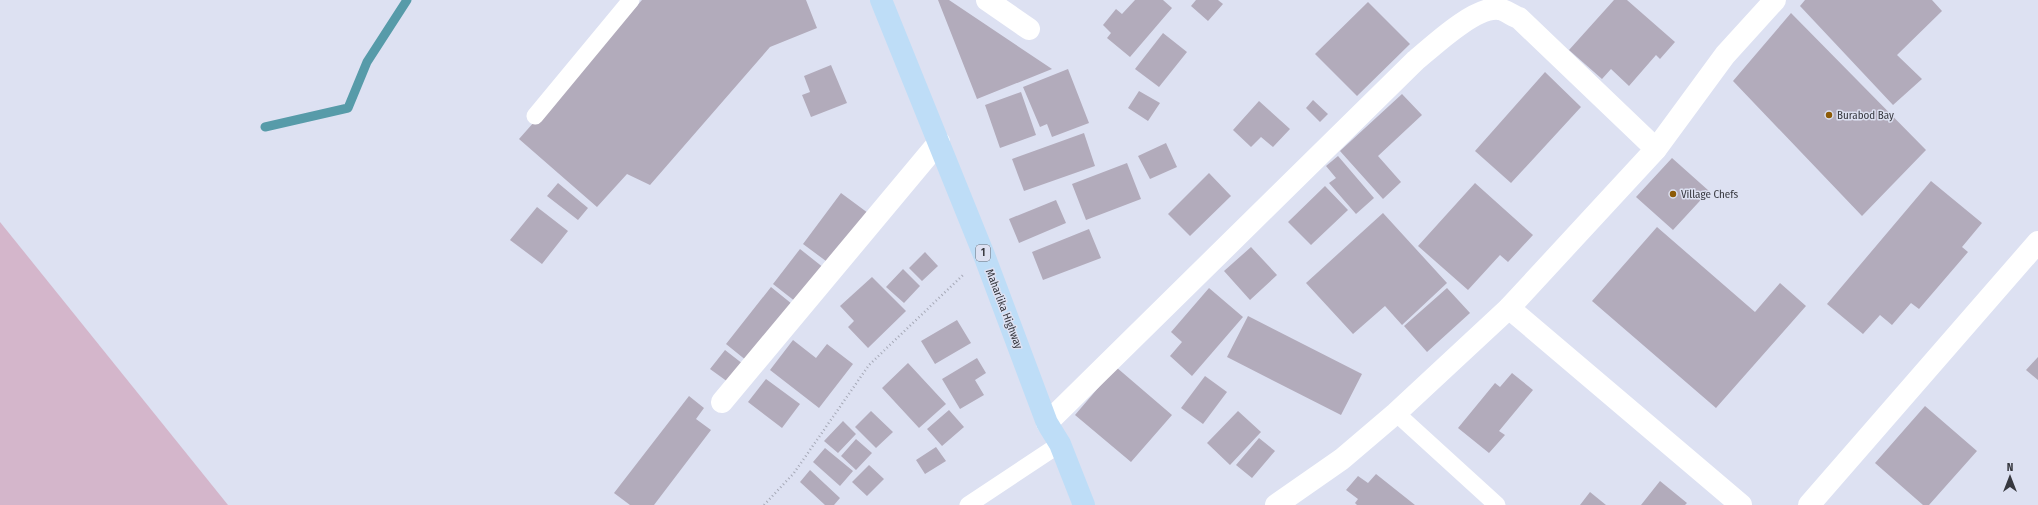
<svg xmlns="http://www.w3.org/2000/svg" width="2038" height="505" font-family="'Fira Sans Condensed',sans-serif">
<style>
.green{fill:#d4b6cb}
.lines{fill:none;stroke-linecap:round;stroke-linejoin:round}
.stream{stroke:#579ba9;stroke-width:9}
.building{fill:#b2abbb}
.path{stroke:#a5a8b6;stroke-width:2.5;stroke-dasharray:1 3;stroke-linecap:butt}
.service{stroke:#fff;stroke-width:17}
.minor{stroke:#fff;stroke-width:22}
.tertiary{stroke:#fff;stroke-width:22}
.primary{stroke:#beddf7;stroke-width:22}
.poi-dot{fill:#8d5a07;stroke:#dde1f2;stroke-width:1.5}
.labels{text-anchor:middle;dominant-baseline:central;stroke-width:3;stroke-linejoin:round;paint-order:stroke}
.shield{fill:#dde1f2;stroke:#696b75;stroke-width:1}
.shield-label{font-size:10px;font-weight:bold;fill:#37383f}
.poi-label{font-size:11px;fill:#37383f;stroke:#dde1f2;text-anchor:start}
.street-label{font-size:11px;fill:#37383f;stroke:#dde1f2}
</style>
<rect width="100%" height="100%" fill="#dde1f2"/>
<path class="green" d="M0 222 228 505H0Z"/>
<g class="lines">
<path class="stream" d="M265 127 348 108 367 62 407 0"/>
</g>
<path class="building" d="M642 0H806L817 28 770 47 650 185 627 174 597 207 519 139Z
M938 0H949L1052 69 977 99Z
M1135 0H1163L1172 8 1130 57 1107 38 1111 33 1103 25 1116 9 1122 14Z
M1196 0H1218L1223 4 1208 21 1191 6Z
M1614 0H1627L1675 42 1660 59 1656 55 1629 86 1611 69 1602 79 1569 50Z
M1805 0H1932L1942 11 1897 55 1922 79 1893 105 1800 6Z
M1368 2 1410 44 1357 96 1315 54Z
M1791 13 1926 150 1862 216 1733 81Z
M1163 33 1187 52 1159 87 1135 69Z
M831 65 847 103 811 117 802 95 810 92 804 76Z
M1068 69 1089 123 1052 137 1047 124 1040 127 1023 87Z
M1545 72 1581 107 1511 183 1475 151Z
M1139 91 1160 103 1148 121 1128 108Z
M1021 92 1036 135 1000 148 985 105Z
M1402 94 1422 115 1378 156 1401 182 1383 199 1340 151Z
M1313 100 1328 114 1320 122 1306 108Z
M1259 101 1290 129 1273 147 1261 137 1251 147 1233 130Z
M1084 133 1095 166 1024 191 1012 159Z
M1166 143 1177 167 1150 179 1138 156Z
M1338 156 1374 198 1356 214 1329 183 1336 178 1326 166Z
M1672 158 1709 191 1673 230 1636 197Z
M1127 163 1141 199 1086 220 1072 184Z
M1209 173 1231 196 1190 236 1168 214Z
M1931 181 1982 223 1962 247 1968 252 1919 309 1911 303 1892 325 1880 315 1863 334 1827 304Z
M558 183 588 208 578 220 547 196Z
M1475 183 1533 235 1508 262 1500 255 1468 290 1418 246Z
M1325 186 1348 210 1311 245 1288 222Z
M841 193 868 213 830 264 803 244Z
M1056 200 1066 223 1019 243 1009 219Z
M537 207 568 231 542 264 510 240Z
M1383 213 1447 283 1402 325 1385 306 1353 334 1306 283Z
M1657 227 1755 312 1780 283 1806 306 1716 408 1592 301Z
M1089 229 1101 258 1043 280 1032 252Z
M1251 247 1277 275 1250 300 1224 271Z
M800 249 824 268 796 302 773 284Z
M925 252 938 266 922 281 909 268Z
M903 269 920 286 904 303 886 287Z
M872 277 906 311 868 348 848 327 854 321 840 306Z
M771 287 792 304 747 361 726 344Z
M1209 288 1243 317 1192 376 1170 356 1182 342 1171 332Z
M1447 288 1470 313 1427 352 1404 326Z
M1248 316 1362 374 1341 415 1227 357Z
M957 320 971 343 935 364 921 341Z
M793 340 816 358 827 344 853 364 819 408 770 370Z
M725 350 743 364 728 382 710 369Z
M2038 357V380L2026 370Z
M977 358 986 373 975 380 984 395 960 409 942 379Z
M908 363 946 404 919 428 882 388Z
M1116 367 1172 415 1131 462 1075 415Z
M1512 373 1533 390 1499 431 1505 435 1489 453 1458 428 1495 383 1500 387Z
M1205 376 1227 392 1203 424 1181 408Z
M766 379 800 404 782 428 748 402Z
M689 396 704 408 696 419 711 430 654 505H630L614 493Z
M1925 406 1977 451 1929 505H1923L1875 463Z
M949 410 964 427 942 446 927 429Z
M871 411 893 432 876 448 855 427Z
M1238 411 1261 432 1230 465 1207 443Z
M843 421 856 434 838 453 824 441Z
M1259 438 1275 451 1252 478 1236 465Z
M856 439 872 453 856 470 841 456Z
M936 447 946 461 925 474 916 460Z
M825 448 853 471 840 486 813 462Z
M869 465 884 479 867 496 852 482Z
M810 470 840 498 834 505H825L800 482Z
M1376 474 1415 505H1357L1355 503 1358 499 1346 490 1358 476 1368 483Z
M1660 481 1687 503 1685 505H1641Z
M1590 492 1606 505H1580Z"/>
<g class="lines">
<path class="path" d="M764 505 794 473 869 365 963 275"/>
<path class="service" d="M535 116 631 0
M1396 413 1497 505
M968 505 1060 444"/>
<path class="minor" d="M987 0 1029 29
M1509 308 1741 505
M722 402 939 142
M1047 423 1415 61C1433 46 1475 6 1499 9 1505 10 1513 16 1519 18L1656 149
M1809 505 2038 242"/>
<path class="tertiary" d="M1276 505 1342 459 1396 413 1509 308 1656 149 1725 55 1775 0"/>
<path class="primary" d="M881 0 984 255 1047 423 1060 444 1084 505"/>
</g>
<g class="poi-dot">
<circle cx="1829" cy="115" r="4"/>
<circle cx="1673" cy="194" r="4"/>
</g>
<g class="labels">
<rect class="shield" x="976" y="245" width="14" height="16" rx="3"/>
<g class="shield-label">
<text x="983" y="253">1</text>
</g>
<g class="poi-label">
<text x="1837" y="115">Burabod Bay</text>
<text x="1681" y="194">Village Chefs</text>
</g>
<g class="street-label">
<text transform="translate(1004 309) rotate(69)">Maharlika Highway</text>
</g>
</g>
<g transform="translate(2010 477)" stroke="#dde1f2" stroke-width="3" paint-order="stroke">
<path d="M0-3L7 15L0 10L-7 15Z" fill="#37383f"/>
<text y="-6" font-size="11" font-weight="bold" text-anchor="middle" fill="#37383f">N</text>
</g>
</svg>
